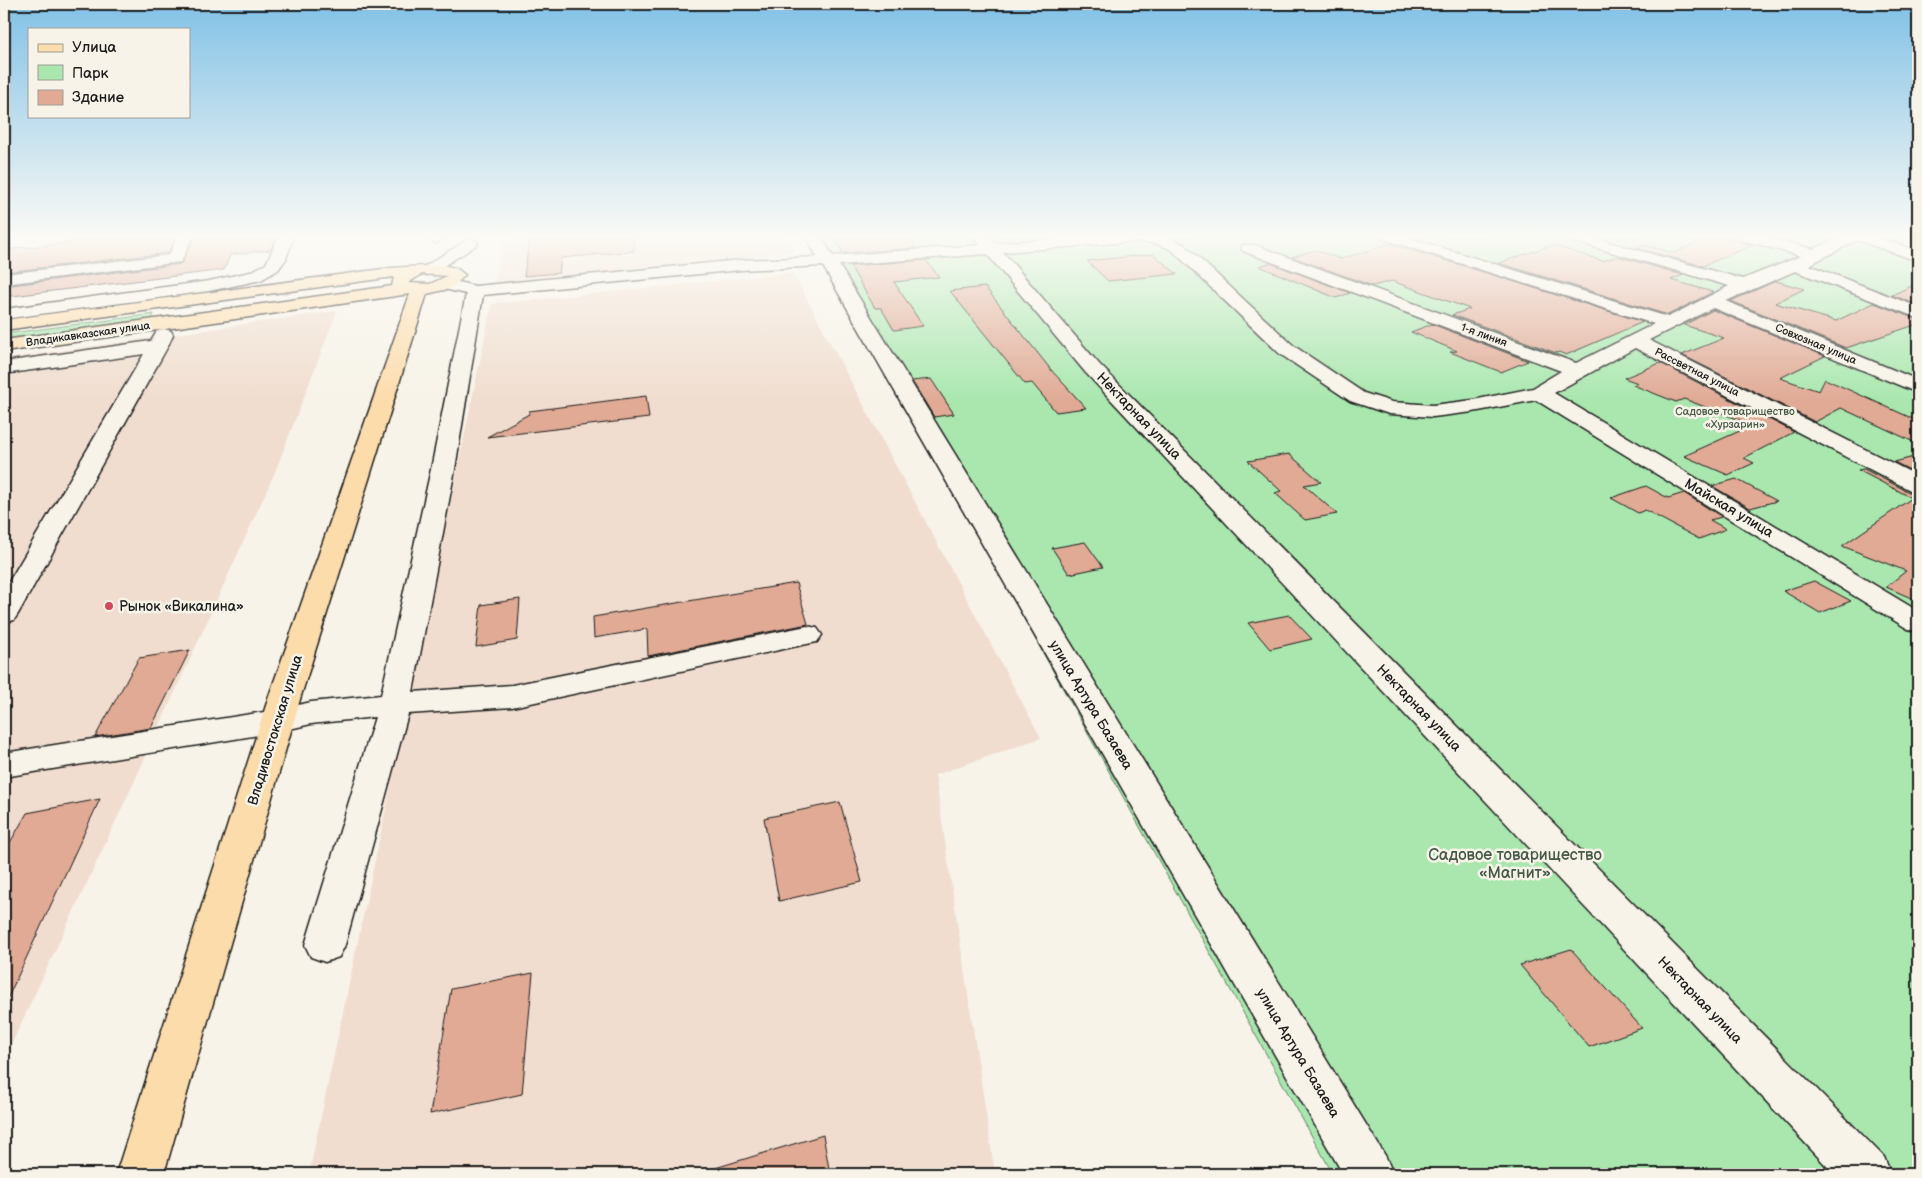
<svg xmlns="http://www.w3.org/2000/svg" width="1922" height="1178" font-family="'Balsamiq Sans',sans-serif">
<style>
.built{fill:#f0ddcf}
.green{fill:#a9e7af;stroke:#628266}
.building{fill:#e0aa95;stroke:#1c1c1c}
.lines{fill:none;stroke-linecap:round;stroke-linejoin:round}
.minor-casing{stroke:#1c1c1c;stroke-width:3}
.major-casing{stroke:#1c1c1c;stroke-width:3}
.minor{fill:#f7f3e8;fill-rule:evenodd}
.major{fill:#fddcac;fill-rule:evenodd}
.poi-dot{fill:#d1495b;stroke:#f7f3e8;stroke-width:2}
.labels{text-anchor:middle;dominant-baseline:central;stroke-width:5;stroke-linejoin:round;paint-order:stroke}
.far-street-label{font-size:11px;fill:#1c1c1c;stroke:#f7f3e8}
.far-park-label{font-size:11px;fill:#465948;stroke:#f7f3e8}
.street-label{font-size:14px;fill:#1c1c1c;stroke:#f7f3e8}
.poi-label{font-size:14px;fill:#1c1c1c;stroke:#f7f3e8;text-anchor:start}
.near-park-label{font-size:16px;fill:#465948;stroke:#f7f3e8}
</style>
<rect width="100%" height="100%" fill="#f7f3e8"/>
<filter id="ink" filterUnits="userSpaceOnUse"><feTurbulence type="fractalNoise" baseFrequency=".02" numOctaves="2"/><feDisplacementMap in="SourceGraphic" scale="10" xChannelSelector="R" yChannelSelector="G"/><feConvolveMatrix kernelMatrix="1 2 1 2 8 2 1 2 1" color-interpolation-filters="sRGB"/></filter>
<g filter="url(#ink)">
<path class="built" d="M503 236H788L796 251 725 261 495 282Z
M793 273 1041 738 935 775 995 1174H309L492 304Z
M337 311 275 472 135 780 4 1060V359Z"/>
<path class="green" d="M811 236H1918V1174H1333Z
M154 314 151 320 4 340V334Z"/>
<path class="building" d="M125 236H176L168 253 4 272V250Z
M195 236H274L275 241 270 250 230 255 224 270 4 297V286L181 264Z
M530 236H633L634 251 561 258 559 273 524 276Z
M841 236H907L916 248 843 253 835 239H842Z
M1711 236H1719L1753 245 1703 266 1636 248 1644 245 1674 253Z
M1389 244 1461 265 1643 322 1566 355 1559 352 1556 353 1452 315 1470 309 1392 281 1373 286 1292 257 1315 250 1341 259Z
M1552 245 1603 261 1617 256 1683 275 1671 280 1713 292 1668 315 1499 263Z
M1153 254 1177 274 1108 281 1087 261Z
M926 260 939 277 894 282 923 326 894 330 881 308H875L850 266Z
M1270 263 1350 293 1336 298 1259 266Z
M1776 281 1804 289 1775 303 1836 321 1874 303 1918 320V324L1846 348 1731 301Z
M1918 283V305L1892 295Z
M985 287 1052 371 1086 408 1056 412 1032 383 1025 384 950 291Z
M1713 310 1825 356 1780 378 1819 391 1825 379 1918 421V444L1841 408 1815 422 1682 355 1724 338 1684 325Z
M1432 324 1528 361 1501 372 1450 352 1457 351 1411 332Z
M1660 363 1794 432 1744 458 1754 463 1728 475 1684 456 1753 425 1684 399 1676 402 1633 385 1638 383 1624 378Z
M931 379 954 414 934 417 912 381Z
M646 396 649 418 487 437 529 414V411Z
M1289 454 1321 482 1304 485 1337 514 1305 520 1275 493 1281 491 1248 461Z
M1918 456V474L1894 462Z
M1864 469 1909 492 1918 494V601L1886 587 1906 571 1842 546 1912 498 1858 470Z
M1736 479 1777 501 1750 508 1712 486Z
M1646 486 1668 498 1684 493 1722 517 1710 520 1726 529 1699 539 1645 510 1638 513 1611 498Z
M1085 542 1103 567 1069 574 1052 548Z
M1814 581 1851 601 1820 613 1783 591Z
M796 583 808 624 648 656 647 629 594 638 593 617Z
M520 599 517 640 476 647 481 605Z
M1289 615 1312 639 1270 649 1248 623Z
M190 650 151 728 95 737 139 658Z
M100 799 4 1006V853L27 813Z
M840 802 862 882 779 901 764 818Z
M1571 949 1642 1028 1589 1047 1520 965Z
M533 973 522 1094 430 1114 451 989Z
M823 1135 830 1174H712V1169Z"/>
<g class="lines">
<g class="minor-casing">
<path id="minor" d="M178 236H193L181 262 4 284V274L169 255Z
M279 236H294L286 259 278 270 261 280 209 291 4 319V309L209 281 250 272 266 264Z
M429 236H443L444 238 436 243 431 241Z
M806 236H820L833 256 980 245 976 240 983 236 989 237 995 243 1091 236H1164L1185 245 1294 346 1364 393 1392 402 1433 405 1473 400 1533 388 1561 371 1243 251 1241 248 1243 245H1255L1576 363 1654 324 1383 239 1380 236H1403L1668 317 1729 286 1566 239 1564 236H1586L1743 279 1801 256 1739 239 1737 236H1760L1814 249 1843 236H1873L1918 251V261L1857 240 1809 265 1918 307V318L1795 271 1726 301 1918 380V393L1713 308 1649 340 1918 476V492L1910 490 1635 348 1554 393 1918 611V632L1908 629 1536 400 1473 412 1433 417 1389 414 1350 401 1280 354 1173 251C1159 242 1146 241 1129 242L1003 252 1099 364 1884 1157 1891 1174H1834L1085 372 987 254 839 265 1386 1157 1393 1174H1343L823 266 741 270 483 295 455 469 413 692 512 685 807 626 817 628 822 635 817 642 807 644 512 707 408 714 345 945 339 957 325 962 311 957 305 945 375 717 311 724 277 732 4 777V753L277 710 311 702 381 695 431 469 466 294 439 288 437 284 439 280 445 279 475 286 741 260 817 257Z
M470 238 475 240 478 243 475 246 433 273 427 275 419 270Z
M164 329 171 331 173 335 168 346 18 614 14 620 4 623V590L144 354 4 374V362L151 341 157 331Z"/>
</g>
<g class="major-casing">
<path id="major" d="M441 265 456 268 465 275 452 288 427 294 301 696 164 1174H116L269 696 410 294 4 352V340L392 286 394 277 4 330V320L390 268ZM422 274 447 276 430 284 408 283Z"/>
</g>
<use href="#minor" class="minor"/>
<use href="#major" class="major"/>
</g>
</g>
<linearGradient id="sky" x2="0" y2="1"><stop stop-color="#81c1e6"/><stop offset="0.59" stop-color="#fbfaf5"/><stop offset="1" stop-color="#fbfaf5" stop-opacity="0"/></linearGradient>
<rect width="1922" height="401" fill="url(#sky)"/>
<circle class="poi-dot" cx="109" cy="606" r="5"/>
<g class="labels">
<g class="far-street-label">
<text transform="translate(88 334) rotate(-8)">Владикавказская улица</text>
<text transform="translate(1484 335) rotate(20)">1-я линия</text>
<text transform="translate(1816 344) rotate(23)">Совхозная улица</text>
<text transform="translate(1697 372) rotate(27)">Рассветная улица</text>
</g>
<g class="far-park-label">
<text x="1735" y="411">Садовое товарищество<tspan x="1735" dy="13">«Хурзарин»</tspan></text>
</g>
<g class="street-label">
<text transform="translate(1139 416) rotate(46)">Нектарная улица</text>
<text transform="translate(1729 508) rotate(31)">Майская улица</text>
<text transform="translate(1091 705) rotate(59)">улица Артура Базаева</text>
<text transform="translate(1419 708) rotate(46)">Нектарная улица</text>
<text transform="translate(275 730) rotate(-73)">Владивостокская улица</text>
<text transform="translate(1700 1000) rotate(46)">Нектарная улица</text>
<text transform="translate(1298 1053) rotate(59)">улица Артура Базаева</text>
</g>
<g class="poi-label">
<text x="119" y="606">Рынок «Викалина»</text>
</g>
<g class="near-park-label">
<text x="1515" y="855">Садовое товарищество<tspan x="1515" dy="18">«Магнит»</tspan></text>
</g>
</g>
<rect width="1922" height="1178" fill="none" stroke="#f7f3e8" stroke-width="20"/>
<rect x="10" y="10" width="1902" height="1158" fill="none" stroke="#1c1c1c" stroke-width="2" filter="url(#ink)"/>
<rect x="28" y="28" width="162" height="90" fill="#f7f3e8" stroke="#9f9d96"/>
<rect x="38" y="44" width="25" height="8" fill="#fddcac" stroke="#9f9d96"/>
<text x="72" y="52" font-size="15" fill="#1c1c1c">Улица</text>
<rect x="38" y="65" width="25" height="15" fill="#a9e7af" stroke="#9f9d96"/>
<text x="72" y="78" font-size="15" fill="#1c1c1c">Парк</text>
<rect x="38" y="90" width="25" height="15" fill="#e0aa95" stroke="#9f9d96"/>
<text x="72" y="102" font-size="15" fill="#1c1c1c">Здание</text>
</svg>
